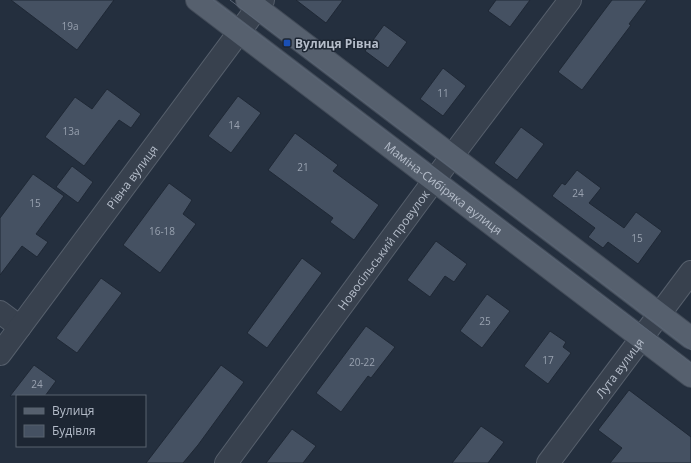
<svg xmlns="http://www.w3.org/2000/svg" width="691" height="463" font-family="'Open Sans',sans-serif">
<style>
.building{fill:#455162;stroke:#1f2835}
.lines{fill:none;stroke-linecap:round;stroke-linejoin:round}
.minor-casing{stroke:#565f6c;stroke-width:24}
.major-casing{stroke:#414a57;stroke-width:24}
.minor{stroke:#38414e;stroke-width:22}
.major{stroke:#56606e;stroke-width:22}
.tram{stroke:#5a6575;stroke-width:1}
.transit-dot{fill:#1a4fb4;stroke:#1d2633;stroke-width:1.5}
.labels{text-anchor:middle;dominant-baseline:central;stroke-width:3;stroke-linejoin:round;paint-order:stroke}
.number-label{font-size:10px;fill:#98a1af}
.poi-label{font-size:12px;font-weight:bold;fill:#b4bcc9;stroke:#1d2633;text-anchor:start}
.street-label{font-size:12px;fill:#b4bcc9;stroke:#1d2633}
</style>
<rect width="100%" height="100%" fill="#242f3e"/>
<path class="building" d="M11 0H114L77 50Z
M296 0H343L326 23Z
M496 0H530L510 27 488 11Z
M612 0H647L629 24 631 25 582 90 558 72Z
M384 25 407 42 388 68 365 51Z
M443 68 466 86 443 116 420 99Z
M107 89 141 114 131 128 119 120 84 166 45 137 75 97 92 109Z
M238 96 261 113 231 153 208 136Z
M521 127 544 144 517 180 494 163Z
M295 133 338 165 333 171 379 205 354 240 330 222 333 218 268 170Z
M72 166 93 182 78 203 56 187Z
M577 170 601 188 589 203 624 228 636 212 662 231 638 264 608 242 603 248 588 237 595 228 552 196 562 183 565 185Z
M33 174 64 196 36 234 48 242 37 257 22 246 0 275V218Z
M169 183 192 200 183 214 196 224 160 273 123 245Z
M436 241 467 264 454 282 445 276 430 297 407 280Z
M302 258 322 273 267 348 247 333Z
M101 278 122 293 77 353 56 338Z
M487 294 510 311 482 348 460 331Z
M366 326 395 347 371 378 368 376 341 412 316 393Z
M550 331 566 342 563 347 571 353 548 384 524 366Z
M34 365 56 381 45 396H10Z
M221 365 244 382 198 445 183 463H146Z
M629 390 691 437V463H610L622 448 598 430Z
M481 426 504 442 488 463H452Z
M292 429 316 446 303 463H266Z"/>
<g class="lines">
<g class="minor-casing">
<g id="minor">
<path d="M0 312 20 327"/>
<path id="s1" d="M0 354 263 0"/>
<path id="s2" d="M226 463 452 156 570 0"/>
<path id="s3" d="M548 463 691 272"/>
</g>
</g>
<g class="major-casing">
<g id="major">
<path id="s4" d="M197 0 691 376"/>
<path d="M247 0 691 338"/>
</g>
</g>
<use href="#minor" class="minor"/>
<use href="#major" class="major"/>
<path class="tram" d="M213 0 691 363
M230 0 691 350"/>
</g>
<rect class="transit-dot" x="283" y="39" width="8" height="8" rx="2"/>
<g class="labels">
<g class="number-label">
<text x="70" y="26">19а</text>
<text x="443" y="93">11</text>
<text x="234" y="125">14</text>
<text x="71" y="131">13а</text>
<text x="303" y="167">21</text>
<text x="578" y="193">24</text>
<text x="35" y="203">15</text>
<text x="162" y="231">16-18</text>
<text x="637" y="238">15</text>
<text x="485" y="321">25</text>
<text x="548" y="360">17</text>
<text x="362" y="362">20-22</text>
<text x="37" y="384">24</text>
</g>
<g class="poi-label">
<text x="295" y="43">Вулиця Рівна</text>
</g>
<g class="street-label">
<text stroke="none"><textPath href="#s1" startOffset="221">Рівна вулиця</textPath></text>
<text stroke="none"><textPath href="#s4" startOffset="310">Маміна-Сибіряка вулиця</textPath></text>
<text stroke="none"><textPath href="#s2" startOffset="265">Новосільський провулок</textPath></text>
<text stroke="none"><textPath href="#s3" startOffset="119">Лута вулиця</textPath></text>
</g>
</g>
<rect x="16" y="395" width="130" height="52" fill="#1d2633" stroke="#59626f"/>
<rect x="24" y="408" width="20" height="6" fill="#56606e" stroke="#59626f"/>
<text x="52" y="415" font-size="12" fill="#b4bcc9">Вулиця</text>
<rect x="24" y="425" width="20" height="12" fill="#455162" stroke="#59626f"/>
<text x="52" y="435" font-size="12" fill="#b4bcc9">Будівля</text>
</svg>
